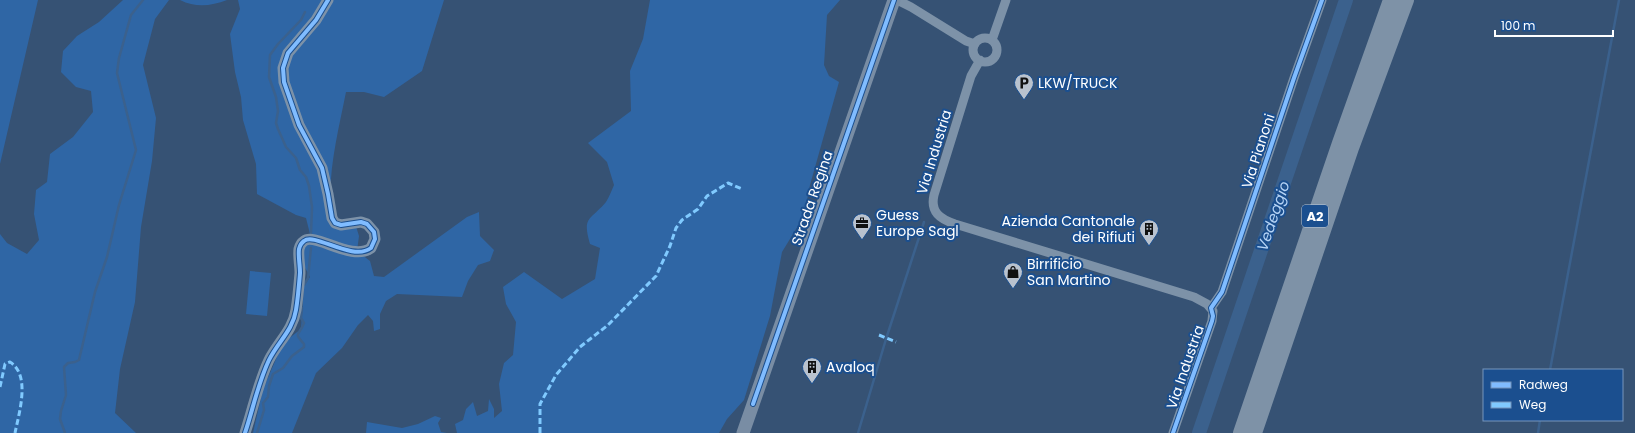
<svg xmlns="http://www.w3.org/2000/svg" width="1635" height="433" font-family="Poppins,sans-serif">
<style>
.green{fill:#2f66a5}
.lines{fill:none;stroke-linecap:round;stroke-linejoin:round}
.stream{stroke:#3b618d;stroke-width:2.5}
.river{stroke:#3b618d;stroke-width:14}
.minor{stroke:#7d92a8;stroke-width:9}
.tertiary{stroke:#7d92a8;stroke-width:11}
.secondary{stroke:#798da4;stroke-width:13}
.motorway{stroke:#7e92a7;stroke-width:16}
.quiet{stroke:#80caff;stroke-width:3;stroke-dasharray:6 3;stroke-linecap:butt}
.cycleway-casing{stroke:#1b4f8f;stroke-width:6}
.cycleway{stroke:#80bcff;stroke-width:4}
.labels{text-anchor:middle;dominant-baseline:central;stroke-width:4;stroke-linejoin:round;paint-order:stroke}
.shield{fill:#1b4f8f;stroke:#bbcadd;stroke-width:1}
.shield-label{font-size:13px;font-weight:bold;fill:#fff}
.poi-label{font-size:14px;fill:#fff;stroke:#1b4f8f;text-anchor:start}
.street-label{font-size:14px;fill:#fff;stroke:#1b4f8f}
.water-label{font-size:15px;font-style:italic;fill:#b5d3f5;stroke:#1b4f8f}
</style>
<rect width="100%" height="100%" fill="#365274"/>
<path class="green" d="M0 0H38L0 164Z
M123 0H169L155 19 143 65 156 118 152 161 141 227 135 302 120 369 115 413 136 433H0V234L7 243 27 254 39 240 34 214 36 190 47 182 50 154 73 137 93 112 91 91 76 87 61 72 63 51 77 36 99 22Z
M180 0H227C211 6 196 8 180 0Z
M238 0H444L422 71 384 97 364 92H346C338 133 326 177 332 218L355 223 359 236 357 251 370 261 374 276 384 277 467 217 479 212 480 236 494 250 490 261 478 265 468 281 462 297 397 294 386 301 380 314V329L374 331 373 321 368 315 358 325 342 348 316 373 292 433H253L263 389 283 343 301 329 304 286 310 277 300 258 299 253 311 238 306 218 296 215 257 194 256 164 243 120 241 97 235 72 230 34 240 9Z
M650 0H840L827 15 824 65 829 76 839 82 810 185 804 216 782 252 770 316 744 400 727 419 719 433H457L455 424 463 420 466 409 473 402 477 416 488 411 489 399 494 409V418L502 411 499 384 504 363 513 355 516 322 506 304 503 287 524 272 562 299 595 279 600 248 590 244C582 216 590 221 606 202 609 197 612 190 614 185L607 162 588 143 631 111 630 71 643 39Z
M250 271 271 273 267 316 246 314Z
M435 416 441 418 438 423 441 432 447 433H366L367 422 402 428 418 424Z"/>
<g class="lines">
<path class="stream" d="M305 12 301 20 278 44 270 55 269 77 276 97 278 111 276 123 278 129 286 147 296 158 300 170 306 177 309 186 312 207 311 233
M304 285 308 278 311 248
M1550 370 1619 0
M65 433 60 419 61 411 66 395 64 367 68 363 75 362 79 360 95 292 107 257 119 205 136 150 117 73 119 58 131 15 143 0
M257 433 264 410 263 403 268 397 269 386 273 374 283 368 292 356 304 347V344C293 332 299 336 304 323L301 318 302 308
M858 433 886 339 924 222
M1538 433 1540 420"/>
<path class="river" d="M1199 433 1346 0"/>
<path class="minor" d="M897 0 911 7 966 41 975 44
M973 50a12 12 0 1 1 24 0a12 12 0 1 1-24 0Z
M992 40 1006 0
M980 60 971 76 934 195C930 212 940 219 955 224L1194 297 1207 304 1213 311 1212 321 1173 433
M1211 308 1222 292 1294 78 1322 0"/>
<path class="tertiary" d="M245 433C253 409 258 383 269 360 278 342 293 330 296 310 298 298 299 285 300 273 300 265 298 256 299 249 300 245 301 243 304 241 315 232 352 262 371 248L375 239 374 232 367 224 361 222 341 225 335 223 332 218 328 194 322 168 299 125 284 82 283 68 288 53 316 20 328 0"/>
<path class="secondary" d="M743 433 894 0"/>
<path class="motorway" d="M1241 433 1340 143 1391 0
M1254 433 1351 148 1406 0"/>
<path class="quiet" d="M879 335 896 342
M0 387 5 364 10 362C31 375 19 413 15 433
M540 433V404L556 375 580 347 608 325 656 276 670 246 676 228 682 220 698 209 707 196 728 183 742 189"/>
<g class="cycleway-casing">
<path id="cycleway" d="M753 404 894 0
M245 433C253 409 258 383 269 360 278 342 293 330 296 310 298 298 299 285 300 273 300 265 298 256 299 249 300 245 301 243 304 241 315 232 352 262 371 248L375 239 374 232 367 224 361 222 341 225 335 223 332 218 328 194 322 168 299 125 284 82 283 68 288 53 316 20 328 0
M1173 433 1212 321 1213 316 1211 308 1222 292 1294 78 1322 0"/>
</g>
<use href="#cycleway" class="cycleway"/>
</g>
<defs>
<g id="parking-pin" transform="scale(1)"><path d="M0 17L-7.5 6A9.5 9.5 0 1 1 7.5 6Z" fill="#b9c2ce" stroke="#1b4f8f"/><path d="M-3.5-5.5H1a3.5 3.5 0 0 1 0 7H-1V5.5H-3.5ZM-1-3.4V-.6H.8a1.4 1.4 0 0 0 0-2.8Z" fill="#111"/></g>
<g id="office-pin" transform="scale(1)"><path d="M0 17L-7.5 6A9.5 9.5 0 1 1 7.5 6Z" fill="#b9c2ce" stroke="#1b4f8f"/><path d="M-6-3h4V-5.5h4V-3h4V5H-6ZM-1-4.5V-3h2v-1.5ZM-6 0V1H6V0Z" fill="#111"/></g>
<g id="building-pin" transform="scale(1)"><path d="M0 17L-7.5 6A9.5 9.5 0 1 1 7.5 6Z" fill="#b9c2ce" stroke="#1b4f8f"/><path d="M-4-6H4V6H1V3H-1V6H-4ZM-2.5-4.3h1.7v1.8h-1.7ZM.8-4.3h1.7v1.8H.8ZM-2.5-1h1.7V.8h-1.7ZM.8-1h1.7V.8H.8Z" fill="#111"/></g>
<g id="shop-pin" transform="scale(1)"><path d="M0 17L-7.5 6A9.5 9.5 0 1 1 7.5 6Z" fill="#b9c2ce" stroke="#1b4f8f"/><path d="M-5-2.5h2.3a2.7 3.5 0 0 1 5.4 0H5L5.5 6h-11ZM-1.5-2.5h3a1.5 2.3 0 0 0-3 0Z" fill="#111"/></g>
</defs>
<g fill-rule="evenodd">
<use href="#parking-pin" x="1024" y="83"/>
<use href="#office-pin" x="862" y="223"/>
<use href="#building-pin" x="1149" y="229"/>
<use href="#shop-pin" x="1013" y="272"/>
<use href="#building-pin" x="812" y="367"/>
</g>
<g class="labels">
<rect class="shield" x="1302" y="205" width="26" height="22" rx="3"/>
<g class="shield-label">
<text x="1315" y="216">A2</text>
</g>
<g class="poi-label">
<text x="1038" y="83">LKW/TRUCK</text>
<text x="876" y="215">Guess<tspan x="876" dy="16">Europe Sagl</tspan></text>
<text x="1135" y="221" text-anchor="end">Azienda Cantonale<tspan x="1135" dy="16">dei Rifiuti</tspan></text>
<text x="1027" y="264">Birrificio<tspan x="1027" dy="16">San Martino</tspan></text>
<text x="826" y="367">Avaloq</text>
</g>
<g class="street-label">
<text transform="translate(1258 151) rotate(-72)">Via Pianoni</text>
<text transform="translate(934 152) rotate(-73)">Via Industria</text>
<text transform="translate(812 198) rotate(-71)">Strada Regina</text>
<text transform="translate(1185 367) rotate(-71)">Via Industria</text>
</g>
<g class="water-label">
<text transform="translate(1273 216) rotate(-71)">Vedeggio</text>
</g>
</g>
<rect x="1483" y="369" width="140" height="52" fill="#1b4f8f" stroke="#7695bc"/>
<rect x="1491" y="382" width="20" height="6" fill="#80bcff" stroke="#7695bc"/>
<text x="1519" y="389" font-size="12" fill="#ffffff">Radweg</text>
<rect x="1491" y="402" width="20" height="6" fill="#80caff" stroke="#7695bc"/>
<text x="1519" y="409" font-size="12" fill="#ffffff">Weg</text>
<path d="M1495 30v6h118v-6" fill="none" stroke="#ffffff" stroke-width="2"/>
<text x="1501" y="30" font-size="12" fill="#ffffff" stroke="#1b4f8f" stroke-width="3" paint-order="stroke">100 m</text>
</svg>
